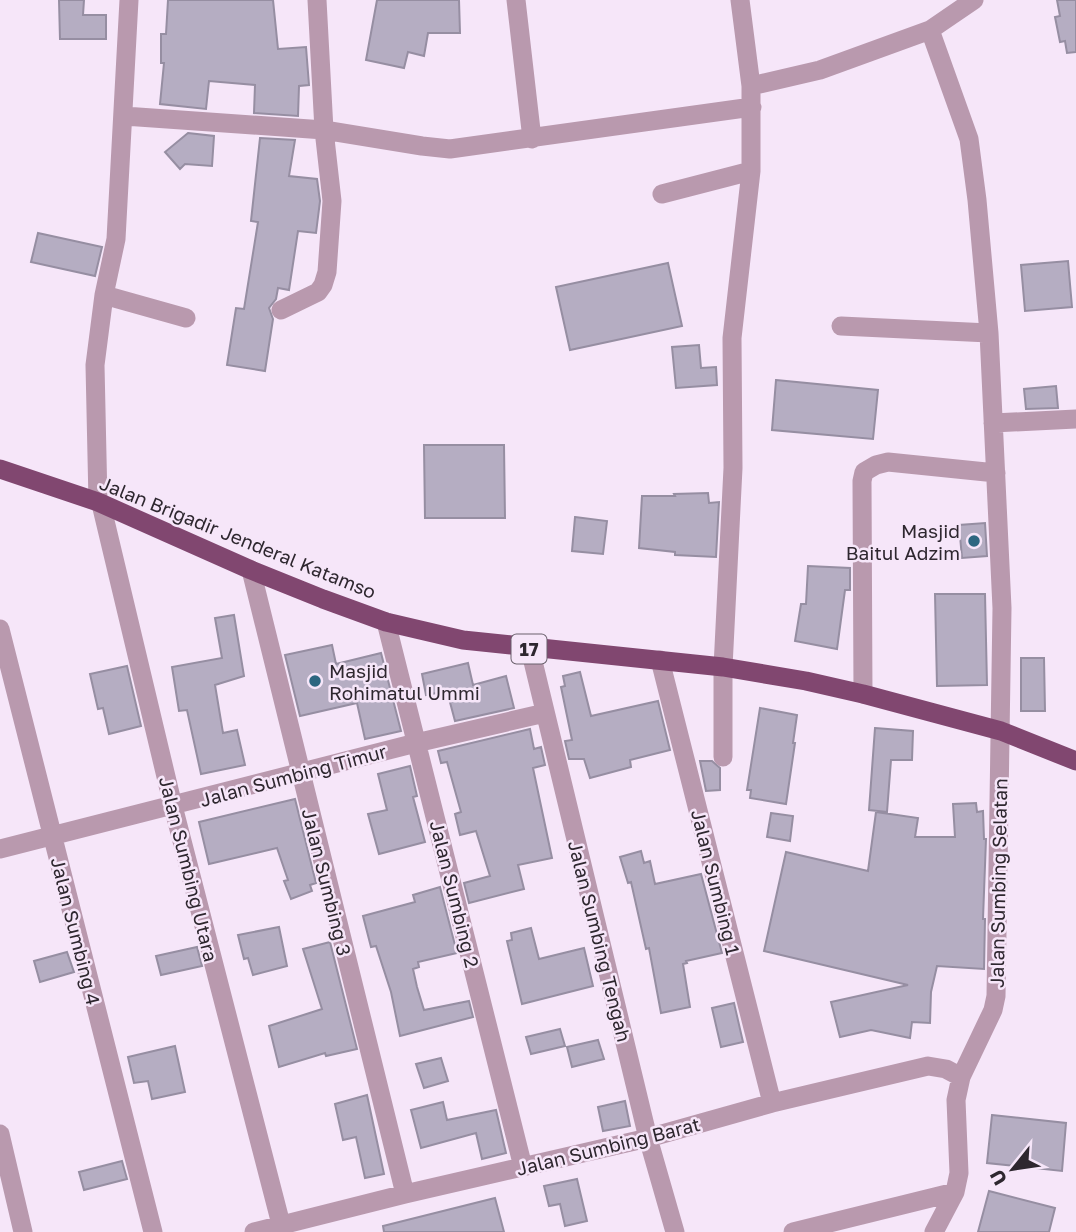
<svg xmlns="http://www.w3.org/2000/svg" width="1076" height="1232" font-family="'Golos Text',sans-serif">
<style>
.building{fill:#b5adc2;stroke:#968ea2;stroke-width:2}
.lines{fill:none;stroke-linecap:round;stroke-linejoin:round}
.minor{stroke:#b999ae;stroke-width:19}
.trunk{stroke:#814770;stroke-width:19}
.poi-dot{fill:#2d6680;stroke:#f6e6f9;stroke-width:2.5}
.labels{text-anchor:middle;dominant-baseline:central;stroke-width:5;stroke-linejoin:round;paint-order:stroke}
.shield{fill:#f6e6f9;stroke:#6a606c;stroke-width:2}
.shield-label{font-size:18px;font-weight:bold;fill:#2e272f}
.poi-label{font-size:19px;fill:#2e272f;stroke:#f6e6f9;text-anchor:end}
.street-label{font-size:19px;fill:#2e272f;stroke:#f6e6f9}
</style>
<rect width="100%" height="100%" fill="#f6e6f9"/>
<path class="building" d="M59 0H84L83 15H106V39H60Z
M168 0H273L278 49 306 47 309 85 299 86 298 116 254 113 255 85 209 81 206 109 160 104 164 63H161V34H166Z
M377 0H459L460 33H428L424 56 408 52 404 68 366 60Z
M1057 0H1076V52L1067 53 1065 41 1060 42 1055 17 1060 16Z
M188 133 214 136 212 166 185 164 180 169 165 152Z
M260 138 295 140 289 176 317 179 320 201 316 233 298 231 289 290 278 288 276 299 269 308 273 319 265 371 227 365 236 308 244 309 258 222 251 221Z
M38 233 102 247 95 276 31 262Z
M1068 261 1072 307 1025 311 1021 265Z
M668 263 682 326 570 350 556 287Z
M699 345 701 368 716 367 717 385 676 388 672 347Z
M776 380 878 390 873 439 772 430Z
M1056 386 1058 408 1026 409 1024 389Z
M424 445H504L505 518H425Z
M708 493 709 503 719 502 716 557 675 555V552L639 548 642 496H675L674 494Z
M575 517 607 521 603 554 572 551Z
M985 523 987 556 962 558 959 525Z
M808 566 850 568V590H845L837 649 795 641 801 604H806Z
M935 594H985L987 685 937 686Z
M234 615 244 676 215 685 223 733 237 730 245 765 201 774 187 710 179 711 172 667 222 658 215 618Z
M332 645 336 664 381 653 401 731 365 739 357 703 300 716 285 655Z
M1021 658H1044L1045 711H1021Z
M468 663 473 685 506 676 514 708 455 721 447 691 426 695 422 674Z
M127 666 141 726 109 734 103 708 98 709 90 674Z
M580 672 591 716 658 701 670 750 630 760 631 767 590 778 584 759H569L565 741 572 740 561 687 565 686 563 676Z
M760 708 797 715 793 743H795L786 804 750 798 751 790H747Z
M875 728 913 731 912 760H891L887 812 869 810Z
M530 729 534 749 541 747 545 765 533 768 552 858 518 865 524 889 469 903 464 883 490 876 476 831 460 835 455 814 461 812 447 762 441 763 438 751Z
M700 761H712L720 768V790L706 791Z
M410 766 417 796 413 797 425 842 379 854 368 814 387 810 378 774Z
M295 799 316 883 310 885 312 891 291 899 284 881 288 880 277 848 209 864 199 822Z
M976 803 977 812 983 811 984 839H986L983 919H985L984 969 937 966 931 992 930 1023 912 1022 910 1038 871 1030 840 1037 831 1002 908 985 764 951 786 852 868 871 876 812 918 818 915 837H955L953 804Z
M771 813 793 816 790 841 767 837Z
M641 851 644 863 650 861 655 884 701 874 722 953 686 961 687 963 683 964 690 1007 661 1013 649 948 646 949 631 882 628 883 620 857Z
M440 887 457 953 418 962 419 967 413 969 417 987 424 1010 469 1001 473 1017 400 1036 391 992 376 946 371 947 363 916 415 902 413 895Z
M279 927 287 966 253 975 248 958 244 959 238 935Z
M531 928 539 959 584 948 593 986 522 1004 507 941 512 940 511 933Z
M330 942 357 1049 326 1056 325 1053 279 1067 269 1026 322 1009 303 949Z
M197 947 202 966 161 975 156 956Z
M67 952 74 972 40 982 34 961Z
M734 1003 743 1042 721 1047 712 1008Z
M560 1029 565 1046 531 1054 526 1037Z
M598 1040 604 1059 572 1067 567 1047Z
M175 1046 185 1092 152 1099 148 1081 134 1083 128 1057Z
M441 1058 448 1081 424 1088 416 1064Z
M367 1095 384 1174 365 1178 356 1137 343 1140 335 1104Z
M625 1101 630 1126 603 1131 598 1107Z
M443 1102 447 1120 496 1110 506 1153 482 1159 476 1133 421 1148 411 1110Z
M992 1115 1066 1123 1062 1171 987 1163Z
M122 1161 127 1179 84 1190 79 1172Z
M577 1179 587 1221 565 1226 560 1204 549 1206 544 1186Z
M989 1191 1055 1208 1049 1232H978Z
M495 1198 504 1232H384L383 1226Z"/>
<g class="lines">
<path class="minor" d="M516 0 532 139
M930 30 969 139 977 200 989 333 1002 608 996 996 993 1010 961 1077 956 1100 959 1173 955 1192 934 1232
M751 86 820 70 930 30 974 0
M124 116 324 130 422 146 450 149 752 107
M662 194 751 171
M104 295 186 318
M281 310 318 292 323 285 327 272 332 201 324 130 317 0
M841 326 989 333
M993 423 1076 419
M98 502 95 365 104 295 116 239 129 0
M101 504 173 806 283 1232
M251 570 405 1194
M386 622 523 1167
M0 629 153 1232
M530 649 648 1138 675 1232
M660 660 772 1103
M863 694 862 481 864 472 876 465 888 462 996 473
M723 757V667L733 468 732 338 751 171V86L740 0
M0 849 416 743 545 713
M0 1134 23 1232
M254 1232 405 1194 648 1138 772 1103 928 1066 946 1069 961 1077
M793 1232 955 1192"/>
<path class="trunk" d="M0 469 98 502 251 570 323 599 386 622 463 640 723 667 806 681 863 694 1001 731 1076 761"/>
</g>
<g class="poi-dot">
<circle cx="974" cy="541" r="7"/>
<circle cx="315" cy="681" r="7"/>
</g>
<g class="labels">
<rect class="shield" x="511.5" y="634.5" width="35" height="29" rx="5"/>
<g class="shield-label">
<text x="529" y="649">17</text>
</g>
<g class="poi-label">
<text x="960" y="530">Masjid<tspan x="960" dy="22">Baitul Adzim</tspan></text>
<text x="329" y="670" text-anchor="start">Masjid<tspan x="329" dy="22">Rohimatul Ummi</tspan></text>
</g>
<g class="street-label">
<text transform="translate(238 537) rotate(22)">Jalan Brigadir Jenderal Katamso</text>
<text transform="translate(293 775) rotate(-15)">Jalan Sumbing Timur</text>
<text transform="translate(189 869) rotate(76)">Jalan Sumbing Utara</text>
<text transform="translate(327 882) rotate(76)">Jalan Sumbing 3</text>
<text transform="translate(716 882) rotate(76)">Jalan Sumbing 1</text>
<text transform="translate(998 883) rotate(-89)">Jalan Sumbing Selatan</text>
<text transform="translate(455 894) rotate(76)">Jalan Sumbing 2</text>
<text transform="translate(76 931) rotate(76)">Jalan Sumbing 4</text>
<text transform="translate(600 941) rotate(76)">Jalan Sumbing Tengah</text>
<text transform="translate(608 1146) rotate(-14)">Jalan Sumbing Barat</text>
</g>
</g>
<g transform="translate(1013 1169) rotate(240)" stroke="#f6e6f9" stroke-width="5" paint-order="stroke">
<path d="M0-5L12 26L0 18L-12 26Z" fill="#2e272f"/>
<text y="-10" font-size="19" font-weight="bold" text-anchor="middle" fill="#2e272f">U</text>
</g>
</svg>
